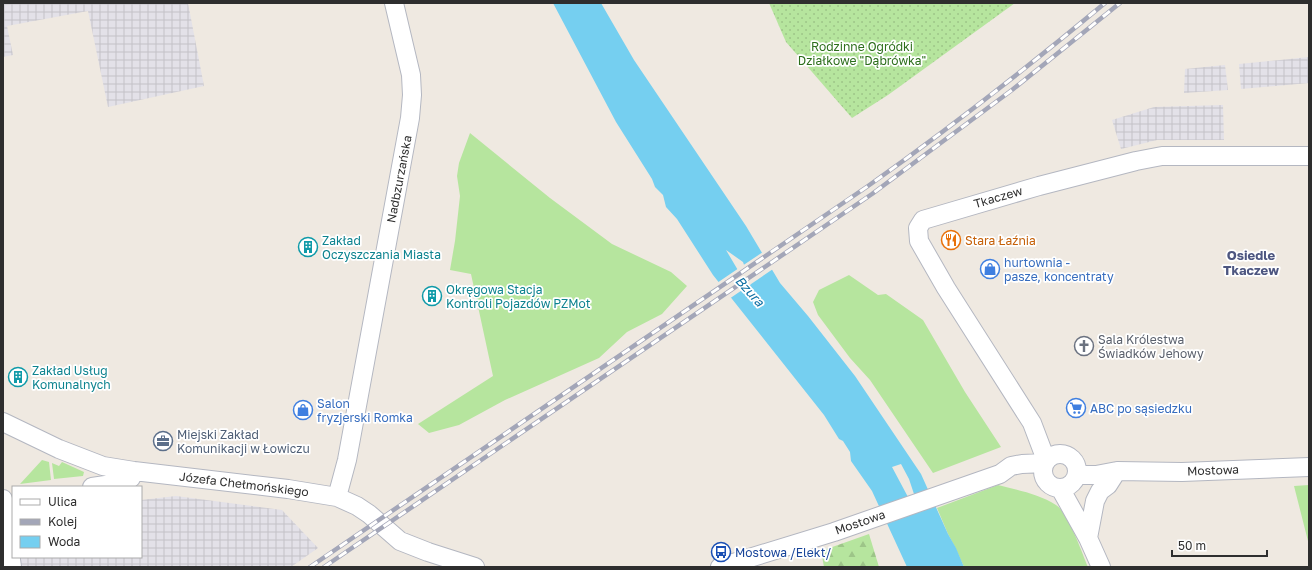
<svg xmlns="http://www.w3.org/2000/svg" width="1312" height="570" font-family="'Golos Text',sans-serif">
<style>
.industrial{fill:url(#industrial-grid)}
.grass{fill:#b6e59e}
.forest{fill:url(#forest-firs)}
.garden{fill:url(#garden-dots)}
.water{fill:#75cff0;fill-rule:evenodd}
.pier{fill:#efe9e1}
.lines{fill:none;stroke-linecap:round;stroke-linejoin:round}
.minor-casing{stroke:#b4b7c1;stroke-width:20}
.minor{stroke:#fff;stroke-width:18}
.rail-casing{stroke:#a3a6b8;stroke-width:4.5}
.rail{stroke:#fff;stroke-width:3;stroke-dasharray:9;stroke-linecap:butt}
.labels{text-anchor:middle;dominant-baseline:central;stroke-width:3.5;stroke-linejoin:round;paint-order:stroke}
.park-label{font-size:12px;fill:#2c6e1b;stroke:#fff}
.street-label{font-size:12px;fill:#2e2e2e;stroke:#fff}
.culture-label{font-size:12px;fill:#0d838f;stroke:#fff;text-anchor:start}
.food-label{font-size:12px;fill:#c56008;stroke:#fff;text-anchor:start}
.shop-label{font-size:12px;fill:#366cbe;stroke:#fff;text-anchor:start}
.worship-label{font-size:12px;fill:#5b616d;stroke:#fff;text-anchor:start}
.service-label{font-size:12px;fill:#4e5e75;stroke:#fff;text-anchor:start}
.transit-label{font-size:12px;fill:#164399;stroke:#fff;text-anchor:start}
.neighbourhood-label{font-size:13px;font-weight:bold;fill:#4d5680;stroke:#fff}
.water-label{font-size:13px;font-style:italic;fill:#0d6fa3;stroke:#fff}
</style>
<defs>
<pattern id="industrial-grid" width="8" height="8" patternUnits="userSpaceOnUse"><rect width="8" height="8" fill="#e3e1e8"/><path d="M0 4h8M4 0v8" fill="none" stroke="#c3c1c7"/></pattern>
<pattern id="forest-firs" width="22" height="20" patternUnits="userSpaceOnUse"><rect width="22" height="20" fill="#b6e59e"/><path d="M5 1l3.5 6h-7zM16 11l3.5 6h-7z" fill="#9dc588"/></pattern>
<pattern id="garden-dots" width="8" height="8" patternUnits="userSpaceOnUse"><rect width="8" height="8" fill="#b6e59e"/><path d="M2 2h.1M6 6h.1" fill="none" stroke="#9dc588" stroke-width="1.8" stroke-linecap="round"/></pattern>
</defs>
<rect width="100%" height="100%" fill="#efe9e1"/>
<path class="industrial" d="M3 3H188L204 86 108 107 88 11 7 26 13 55 3 57Z
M1309 57V83L1241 89 1239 64Z
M1225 65 1228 90 1184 93 1185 69Z
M1223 105 1224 140H1157L1121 149 1112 120 1154 107Z
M176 496 282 510 318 548 291 567H17L16 557H141V500Z"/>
<path class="grass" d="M470 133 550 198 612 244 671 272 687 286 662 314 627 332 599 358 505 400 459 425 429 433 418 424 493 376 471 274 450 270 455 241 460 196 457 176 459 163Z
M849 275 878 295 886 294 923 320 965 392 1001 447 933 473 870 380 850 358 818 315 813 302 819 290Z
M42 460 49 462 51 480 20 484Z
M62 462 84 472 83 476 54 479 52 463 59 466Z
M998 485C1017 490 1039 494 1056 505 1068 512 1082 553 1088 567H964L955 547 948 534 937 508Z
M1309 485V545L1294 486Z"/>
<path class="forest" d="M869 534 879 567H824L821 551Z"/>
<path class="garden" d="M769 3H1015L888 95 852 118 786 42Z"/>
<path class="water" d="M553 3H601L634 60 746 226 780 283 808 316 855 376 921 474 948 534 956 548 964 567H907L872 491 851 461 850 452 843 441 839 439 824 415 713 275 677 219 666 207 663 195 655 187 652 179 616 122ZM726 250 743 262 751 285 742 277ZM901 464 909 479 919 509 908 497 892 467Z"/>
<path class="pier" d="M763 252 773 269 729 299 717 283 739 268 747 279 742 266Z"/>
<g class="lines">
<g class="minor-casing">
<path id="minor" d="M3 422 59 449 103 466 134 471 288 489 337 497 357 506 369 514 400 541 428 552 475 567
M1043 471a17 17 0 1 1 34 0a17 17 0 1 1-34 0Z
M1046 460 1032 423 946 288 919 241 918 228 923 220 1039 186 1136 161 1162 156H1309
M1077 475H1096L1117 471 1182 472 1309 467
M92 487 126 482 131 478 134 471
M1060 488 1088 538 1101 567
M337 497 347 460 410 118 412 95 411 75 394 3
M3 499 12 567
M1088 538 1095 501 1100 491 1108 485 1117 471
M720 567 834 532 1000 474 1011 466 1022 464 1045 463"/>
</g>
<use href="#minor" class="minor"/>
<g class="rail-casing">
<path id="rail" d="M310 567 868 186C950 128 1028 67 1105 3
M324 567 872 194 1012 90 1120 3"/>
</g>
<use href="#rail" class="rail"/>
</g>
<defs>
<g id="restaurant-ring" transform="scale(1)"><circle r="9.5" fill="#fff" stroke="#e8710a" stroke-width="1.5"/><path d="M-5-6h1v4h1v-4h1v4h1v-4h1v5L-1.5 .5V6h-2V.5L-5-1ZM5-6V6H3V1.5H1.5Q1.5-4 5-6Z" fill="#e8710a"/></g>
<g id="building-ring" transform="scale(1)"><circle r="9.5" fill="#fff" stroke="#0f9aa8" stroke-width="1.5"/><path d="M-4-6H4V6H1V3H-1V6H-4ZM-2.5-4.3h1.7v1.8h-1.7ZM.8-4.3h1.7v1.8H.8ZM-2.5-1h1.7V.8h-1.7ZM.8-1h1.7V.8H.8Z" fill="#0f9aa8"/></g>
<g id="shop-ring" transform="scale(1)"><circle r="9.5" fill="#fff" stroke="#3f7fe0" stroke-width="1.5"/><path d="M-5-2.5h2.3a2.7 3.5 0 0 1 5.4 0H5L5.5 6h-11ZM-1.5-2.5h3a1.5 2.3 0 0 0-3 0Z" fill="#3f7fe0"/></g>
<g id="church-ring" transform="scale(1)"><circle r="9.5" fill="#fff" stroke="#6b7280" stroke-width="1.5"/><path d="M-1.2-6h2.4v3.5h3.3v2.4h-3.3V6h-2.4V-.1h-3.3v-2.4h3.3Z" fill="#6b7280"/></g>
<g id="supermarket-ring" transform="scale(1)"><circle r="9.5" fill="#fff" stroke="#3f7fe0" stroke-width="1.5"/><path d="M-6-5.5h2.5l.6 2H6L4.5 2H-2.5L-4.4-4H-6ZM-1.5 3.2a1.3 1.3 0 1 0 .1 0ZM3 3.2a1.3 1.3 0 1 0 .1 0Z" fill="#3f7fe0"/></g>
<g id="office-ring" transform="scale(1)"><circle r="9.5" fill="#fff" stroke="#5c6f8a" stroke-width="1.5"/><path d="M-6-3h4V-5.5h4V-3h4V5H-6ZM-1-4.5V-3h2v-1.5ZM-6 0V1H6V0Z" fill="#5c6f8a"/></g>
<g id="bus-ring" transform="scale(1)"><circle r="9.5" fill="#fff" stroke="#1a4fb4" stroke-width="1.5"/><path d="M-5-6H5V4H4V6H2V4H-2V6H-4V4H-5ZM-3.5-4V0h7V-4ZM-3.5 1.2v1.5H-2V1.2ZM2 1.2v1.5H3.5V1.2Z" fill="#1a4fb4"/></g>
</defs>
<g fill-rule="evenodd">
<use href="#restaurant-ring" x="951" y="240"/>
<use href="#building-ring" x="308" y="247"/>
<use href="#shop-ring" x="990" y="269"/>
<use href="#building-ring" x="432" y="296"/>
<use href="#church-ring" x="1084" y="346"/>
<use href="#building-ring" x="18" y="377"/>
<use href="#supermarket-ring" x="1076" y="408"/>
<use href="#shop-ring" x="303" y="410"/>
<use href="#office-ring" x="163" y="441"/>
<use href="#bus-ring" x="721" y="552"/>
</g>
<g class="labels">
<g class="park-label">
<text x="862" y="46">Rodzinne Ogródki<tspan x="862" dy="14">Działkowe "Dąbrówka"</tspan></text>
</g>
<g class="street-label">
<text transform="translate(399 179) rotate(-79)">Nadbzurzańska</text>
<text transform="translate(998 197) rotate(-16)">Tkaczew</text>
<text transform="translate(1213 470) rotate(-2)">Mostowa</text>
<text transform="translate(244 484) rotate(7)">Józefa Chełmońskiego</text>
<text transform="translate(860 522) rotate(-19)">Mostowa</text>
</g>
<g class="culture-label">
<text x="322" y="240">Zakład<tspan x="322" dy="14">Oczyszczania Miasta</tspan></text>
<text x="446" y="289">Okręgowa Stacja<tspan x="446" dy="14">Kontroli Pojazdów PZMot</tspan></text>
<text x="32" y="370">Zakład Usług<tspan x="32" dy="14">Komunalnych</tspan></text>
</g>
<g class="food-label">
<text x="965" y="240">Stara Łaźnia</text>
</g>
<g class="shop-label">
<text x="1004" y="262">hurtownia -<tspan x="1004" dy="14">pasze, koncentraty</tspan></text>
<text x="317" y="403">Salon<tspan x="317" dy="14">fryzjerski Romka</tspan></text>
<text x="1090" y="408">ABC po sąsiedzku</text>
</g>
<g class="worship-label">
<text x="1098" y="339">Sala Królestwa<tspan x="1098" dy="14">Świadków Jehowy</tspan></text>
</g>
<g class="service-label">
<text x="177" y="434">Miejski Zakład<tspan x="177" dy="14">Komunikacji w Łowiczu</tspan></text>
</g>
<g class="transit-label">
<text x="735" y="552">Mostowa /Elekt/</text>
</g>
<g class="neighbourhood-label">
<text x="1251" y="255">Osiedle<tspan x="1251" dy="15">Tkaczew</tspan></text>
</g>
<g class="water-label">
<text transform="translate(750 291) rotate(48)">Bzura</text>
</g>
</g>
<rect width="1312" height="570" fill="none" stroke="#2e2e2e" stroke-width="8"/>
<rect x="12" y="486" width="130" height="72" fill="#ffffff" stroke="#ababab"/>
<rect x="20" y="499" width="20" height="6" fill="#ffffff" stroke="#ababab"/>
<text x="48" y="506" font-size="12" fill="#2e2e2e">Ulica</text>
<rect x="20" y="519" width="20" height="6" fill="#a3a6b8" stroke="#ababab"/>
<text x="48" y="526" font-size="12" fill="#2e2e2e">Kolej</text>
<rect x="20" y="536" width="20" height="12" fill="#75cff0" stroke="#ababab"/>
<text x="48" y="546" font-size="12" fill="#2e2e2e">Woda</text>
<path d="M1172 550v6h95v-6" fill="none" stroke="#2e2e2e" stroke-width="2"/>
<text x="1178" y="550" font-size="12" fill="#2e2e2e" stroke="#ffffff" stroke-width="3" paint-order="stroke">50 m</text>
</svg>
